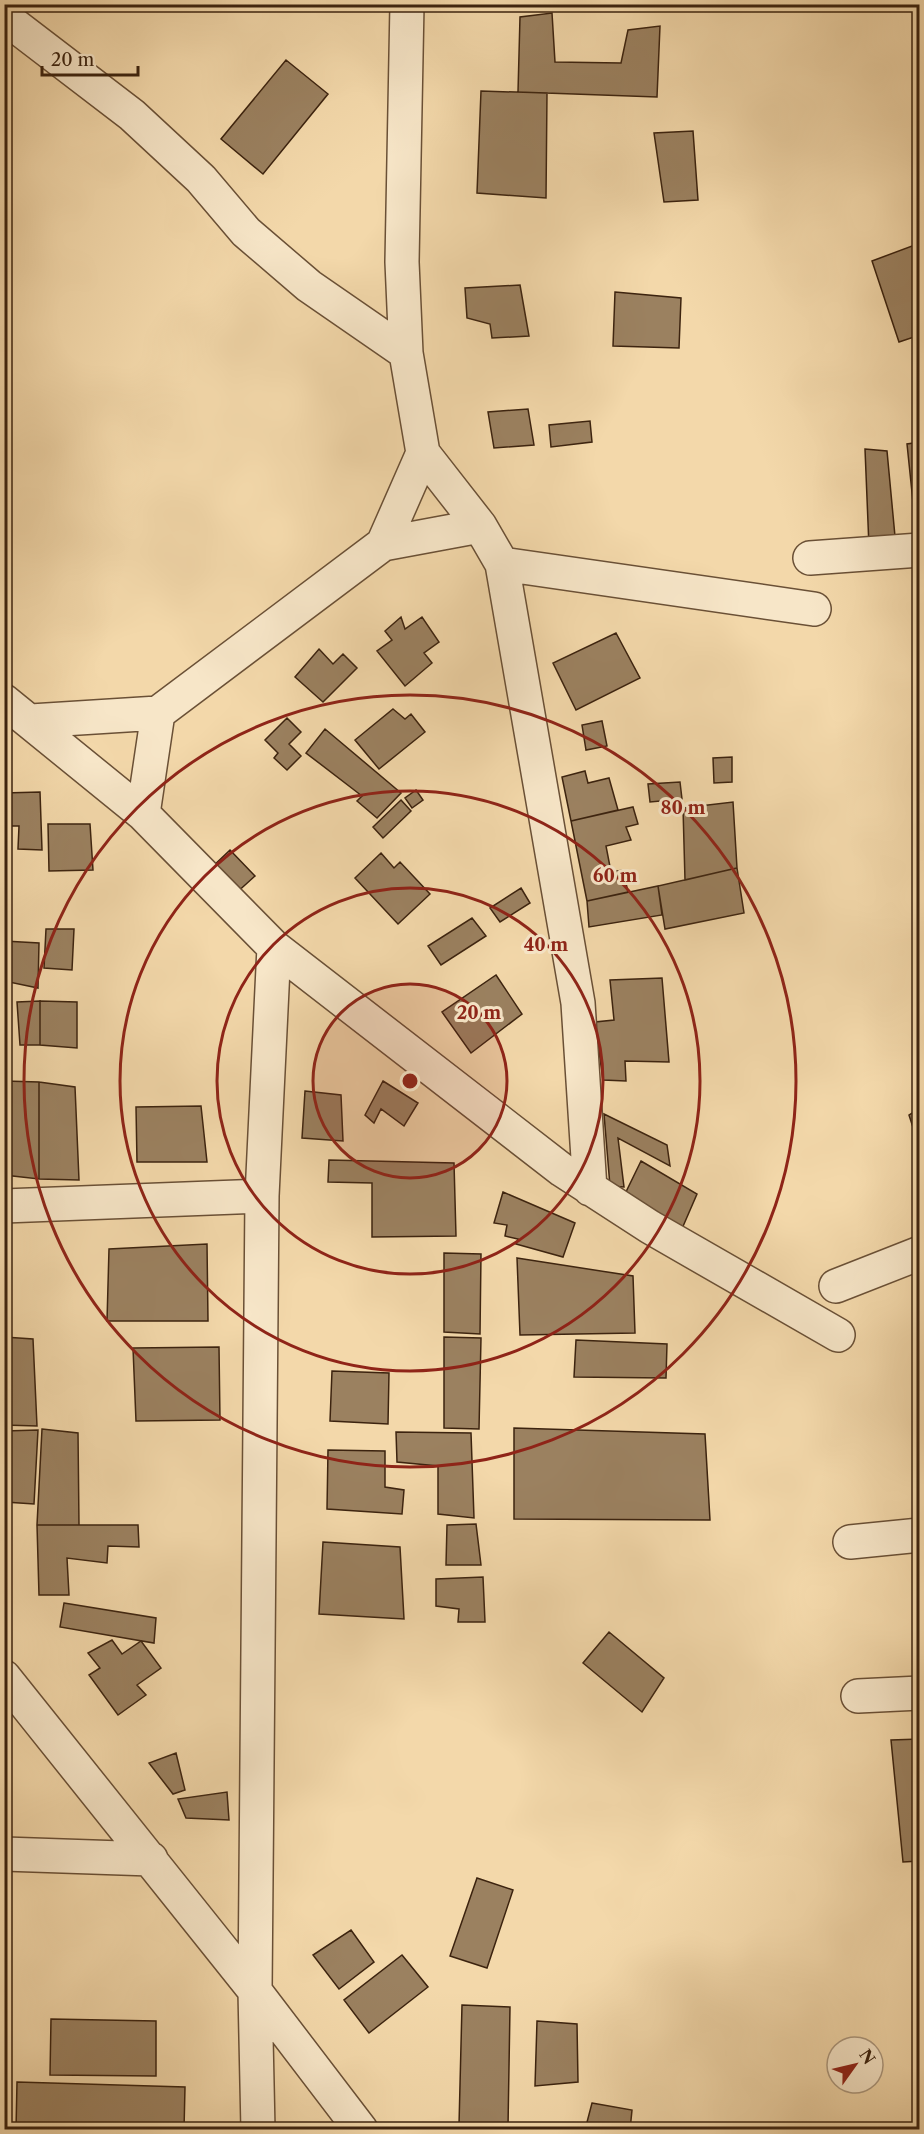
<svg xmlns="http://www.w3.org/2000/svg" width="924" height="2134" font-family="'Libre Caslon Text',serif">
<style>
.building{fill:#9b8160;stroke:#3c230f;stroke-width:1.5}
.lines{fill:none;stroke-linecap:round;stroke-linejoin:round}
.street-casing{stroke:#6a5036;stroke-width:36}
.street{stroke:#f7e6c8;stroke-width:33}
.ring{fill:none;stroke:#8f2418;stroke-width:3}
.centre{fill:#8f2418;stroke:#f7e6c8;stroke-width:3}
.ring-label{font-size:18px;text-anchor:middle;font-weight:bold;fill:#8f2418;stroke:#f7e6c8;stroke-width:6;stroke-linejoin:round;paint-order:stroke}
</style>
<rect width="100%" height="100%" fill="#f3d8aa"/>
<filter id="stains"><feTurbulence type="fractalNoise" baseFrequency=".00333" numOctaves="4"/><feColorMatrix values="0 0 0 0 .2 0 0 0 0 .09 0 0 0 0 .02 0 0 0 .5 -.17"/></filter>
<radialGradient id="worn" r=".72"><stop offset=".6" stop-color="#630" stop-opacity="0"/><stop offset="1" stop-color="#630" stop-opacity=".3"/></radialGradient>
<path class="building" d="M552 13 555 62 621 63 628 30 660 26 657 97 518 92 520 17Z
M286 60 328 94 263 174 221 139Z
M481 91 547 93 546 198 477 193Z
M693 131 698 200 664 202 654 133Z
M920 243V335L899 342 872 261Z
M520 285 529 336 492 338 490 324 467 318 465 288Z
M615 292 681 298 679 348 613 346Z
M528 409 534 445 494 448 488 412Z
M590 421 592 442 551 447 549 425Z
M920 442V540L917 541 907 444Z
M865 449 887 451 896 547H869Z
M401 617 405 629 422 617 439 642 424 653 432 663 405 686 377 651 392 640 385 631Z
M616 633 640 678 576 710 553 663Z
M319 649 333 664 343 654 357 668 323 702 295 677Z
M393 709 405 719 411 714 425 732 379 769 355 740Z
M287 718 301 732 289 744 301 756 287 770 274 758 278 753 265 740Z
M602 721 607 746 586 750 582 725Z
M325 729 401 793 377 818 357 801 362 796 306 753Z
M732 757V782L714 783 713 758Z
M585 771 588 783 609 778 618 810 571 821 562 777Z
M680 782 682 799 650 802 648 784Z
M416 790 423 800 412 808 405 798Z
M40 792 42 850 18 849 19 826H4V793Z
M401 800 411 811 383 838 373 827Z
M733 802 737 868 685 880 683 808Z
M633 807 638 824 626 827 631 840 606 846 611 872 623 870 628 892 587 901 571 821Z
M48 824H90L93 870 49 871Z
M230 850 255 876 234 895 210 869Z
M381 853 394 868 400 862 430 894 398 924 355 878Z
M737 868 744 913 665 929 658 886Z
M658 886 662 915 589 927 587 901Z
M521 888 530 903 500 922 490 908Z
M472 918 486 936 441 965 428 946Z
M46 929H74L72 970 44 968Z
M4 941 39 943 38 988 4 981Z
M496 975 522 1014 471 1053 442 1012Z
M662 978 669 1062 625 1061 626 1081 603 1080 595 1022 614 1020 610 980Z
M40 1001V1045H20L17 1002Z
M40 1001 77 1002V1048L40 1045Z
M4 1081 39 1082V1179L4 1175 7 1106 4 1105Z
M383 1081 418 1103 404 1126 381 1109 374 1123 365 1115Z
M39 1082 75 1087 79 1180 39 1179Z
M305 1091 341 1095 343 1141 302 1138Z
M201 1106 207 1162H137L136 1107Z
M920 1108V1149L909 1115Z
M604 1114 667 1145 670 1166 618 1138 624 1187 610 1186Z
M329 1160 454 1163 456 1236 372 1237V1183L328 1182Z
M641 1161 697 1194 681 1231 624 1196Z
M503 1192 575 1223 563 1257 516 1244 518 1239 505 1236 507 1225 494 1223Z
M207 1244 208 1321H107L109 1249Z
M444 1253 481 1254 480 1334 444 1332Z
M517 1258 633 1276 635 1333 520 1335Z
M4 1337 33 1339 37 1426 4 1425Z
M444 1337 481 1338 479 1429 444 1428Z
M576 1340 667 1344 666 1378 574 1377Z
M219 1347 220 1420 136 1421 133 1348Z
M332 1371 389 1373 388 1424 330 1421Z
M514 1428 705 1434 710 1520 514 1519Z
M42 1429 78 1433 79 1525H37Z
M38 1430 34 1504 5 1502 4 1431Z
M396 1432 471 1433 474 1518 438 1514V1466L397 1462Z
M328 1450 385 1451V1487L404 1490 402 1514 327 1509Z
M476 1524 481 1565H446L447 1525Z
M37 1525H138L139 1547 108 1546 107 1563 67 1558 69 1595H39Z
M323 1542 400 1547 404 1619 319 1614Z
M483 1577 485 1622H458L459 1609 436 1606V1579Z
M64 1603 156 1618 154 1643 60 1627Z
M609 1632 664 1678 642 1712 583 1663Z
M112 1640 122 1654 141 1641 161 1668 137 1685 146 1695 118 1715 89 1675 100 1668 88 1653Z
M920 1739V1861L903 1862 891 1740Z
M176 1753 185 1790 173 1794 149 1763Z
M227 1792 229 1820 186 1818 178 1799Z
M477 1878 513 1890 487 1968 450 1956Z
M351 1930 374 1962 339 1989 313 1955Z
M402 1955 428 1987 369 2033 344 2000Z
M462 2005 510 2007 508 2127 459 2125Z
M51 2019 156 2021V2076L50 2075Z
M537 2021 577 2024 578 2082 535 2086Z
M17 2082 185 2087 184 2130H16Z
M592 2103 632 2110 630 2130H602L586 2126Z"/>
<g class="lines">
<g class="street-casing">
<path id="street" d="M407 4 402 262 406 353 423 453 480 526 502 564 814 609
M4 17 132 115 201 179 246 232 309 286 406 353
M383 544 423 453
M810 558 920 550
M502 564 578 1003 590 1189
M4 701 143 814 274 947 562 1170 650 1227 838 1335
M31 721 158 713 383 544 480 526
M143 814 158 713
M4 1206 262 1196
M836 1286 920 1253
M850 1542 920 1535
M4 1677 255 1991 361 2130
M858 1696 920 1693
M4 1854 151 1859
M258 2130 255 1991 262 1196 274 947"/>
</g>
<use href="#street" class="street"/>
</g>
<circle cx="410" cy="1081" r="97" fill="#8f2418" fill-opacity=".12"/>
<g class="ring">
<circle cx="410" cy="1081" r="97"/>
<circle cx="410" cy="1081" r="193"/>
<circle cx="410" cy="1081" r="290"/>
<circle cx="410" cy="1081" r="386"/>
</g>
<circle cx="410" cy="1081" r="9" class="centre"/>
<g class="ring-label">
<text x="683" y="814">80 m</text>
<text x="615" y="882">60 m</text>
<text x="546" y="951">40 m</text>
<text x="479" y="1019">20 m</text>
</g>
<rect width="924" height="2134" fill="none" stroke="#f3d8aa" stroke-width="24"/>
<rect x="6" y="6" width="912" height="2122" fill="none" stroke="#3c230f" stroke-width="3"/>
<rect x="12" y="12" width="900" height="2110" fill="none" stroke="#3c230f" stroke-width="1.5"/>
<g transform="translate(855 2065) rotate(56)"><circle r="28" fill="#f7e6c8" stroke="#ac987e" stroke-width="1.5"/>
<path d="M0-4.5L10 22L0 15L-10 22Z" fill="#8f2418"/>
<text y="-9" font-size="16" font-weight="bold" text-anchor="middle" fill="#3c230f">N</text>
</g>
<path d="M42 66v9h96v-9" fill="none" stroke="#3c230f" stroke-width="3"/>
<text x="51" y="66" font-size="18" fill="#3c230f" stroke="#f7e6c8" stroke-width="4.5" paint-order="stroke">20 m</text>
<rect width="100%" height="100%" filter="url(#stains)"/>
<rect width="100%" height="100%" fill="url(#worn)"/>
</svg>
